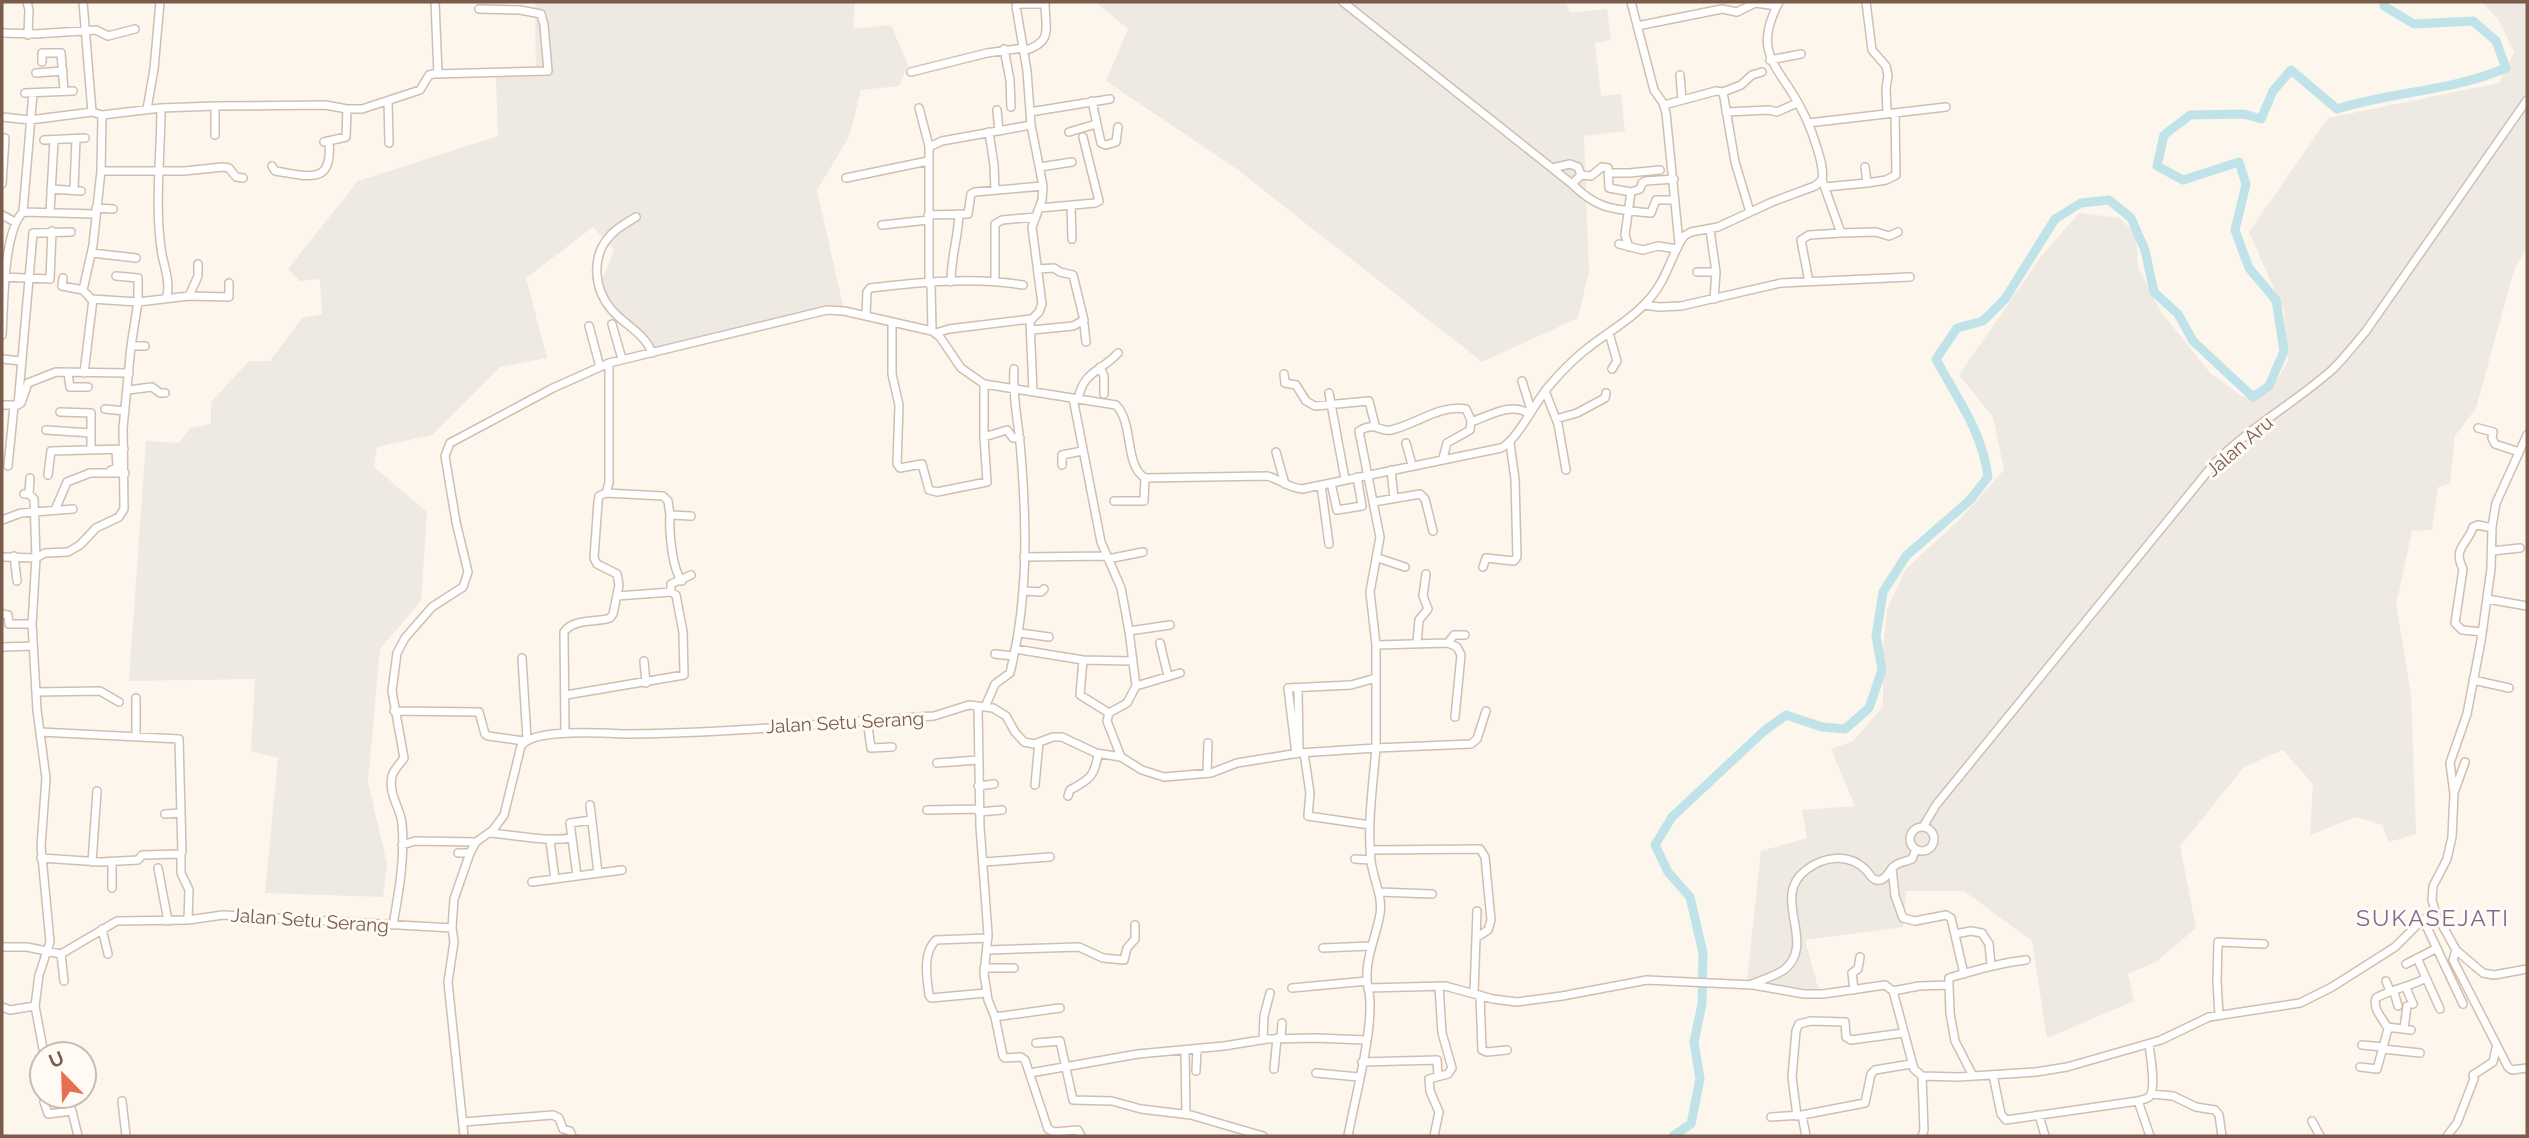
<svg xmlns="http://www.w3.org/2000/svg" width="2529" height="1138" font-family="Raleway,sans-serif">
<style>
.industrial{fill:#efe9e4}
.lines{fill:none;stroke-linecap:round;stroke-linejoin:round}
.river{stroke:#bfe3e8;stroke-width:9}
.minor-casing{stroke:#d1beb0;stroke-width:10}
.minor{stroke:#fff;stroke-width:7}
.labels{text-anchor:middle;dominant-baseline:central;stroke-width:6;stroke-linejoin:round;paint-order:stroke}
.street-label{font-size:19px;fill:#7a5c4d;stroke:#fffaf3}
.quarter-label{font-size:23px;letter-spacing:2px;fill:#846695;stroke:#fffaf3}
</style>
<rect width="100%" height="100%" fill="#fdf6ec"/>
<path class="industrial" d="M535 2H855L853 29 891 25 908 65 899 86 861 90 849 137 817 190 843 306 657 352 619 316 600 285 614 250 593 227 526 278 547 358 500 367 432 435 377 447 374 467 427 512 421 601 380 649 368 782 387 864 383 897 265 893 278 758 251 751 255 679 129 681 146 441 178 443 191 428 211 424V402L249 361H270L302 318 322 314 320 279 300 281 288 269 358 181 498 136 496 77 536 75Z
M1096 2H1566L1570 13 1607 9 1611 40 1595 43 1601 96 1621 94 1625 131 1584 136 1589 271 1578 318 1482 362 1238 170 1106 81 1128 29Z
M2481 2H2527V247L2514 270 2476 408 2455 436 2450 484 2438 487 2432 530 2412 531 2396 604 2411 695 2416 834 2389 842 2382 825 2356 817 2310 835 2313 784 2283 750 2244 767 2180 846 2196 928 2156 962 2128 974 2134 1001 2047 1038 2032 941 1964 891H1906L1903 927 1805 940 1819 991 1747 981 1761 851 1807 838 1802 810 1855 806 1831 749 1853 741 1883 707V650L1887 610 1905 570 1962 517 2004 470 1993 417 1959 375 2040 258 2079 213 2120 218 2136 235 2138 268 2161 312 2210 373 2243 397 2269 393 2288 361 2284 311 2249 232 2328 118 2499 83 2514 52 2498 19Z"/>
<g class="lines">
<path class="river" d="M1673 1136 1691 1124 1700 1079 1694 1042 1702 1004 1703 953 1690 897 1668 872 1655 845 1672 817 1764 731 1786 715 1822 727 1845 729 1869 708 1882 670 1876 636 1883 592 1906 556 1970 500 1988 477C1982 430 1957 399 1936 359L1957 328 1983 321 2005 299 2055 219 2081 203 2109 200 2131 218 2145 250 2154 292 2178 314 2193 341 2253 397 2269 386 2284 351 2276 300 2249 268 2235 230 2246 184 2239 162 2183 180 2157 166 2164 135 2190 115 2244 114 2261 119 2273 91 2291 70 2337 109C2394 91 2449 92 2506 68L2496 41 2473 21 2414 24 2384 6V2"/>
<g class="minor-casing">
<path id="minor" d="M27 2 29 10 28 35
M83 2 92 112
M435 2 438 74
M1343 2 1572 184C1599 211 1615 209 1651 213L1656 200H1675
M1631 2 1654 90 1663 103 1666 113 1679 243
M1866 2 1872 50 1886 66 1888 76 1886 88 1887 113
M1637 26 1722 9 1737 12 1755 3 1777 6
M2 33 35 34 96 30 108 36 135 29
M1004 49 1010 80 1011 107
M1024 51C1054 41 1045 30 1045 2
M1770 60 1801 54
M42 62V53H61L64 91
M911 72 987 53 1024 48
M36 73 63 71
M1680 75 1682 100
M1723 92 1741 85 1752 75 1762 72
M25 93 73 91
M388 101 389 143
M1092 101 1101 143 1106 145 1116 142 1118 127
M1664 105 1716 91 1723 92 1735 162 1750 212
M161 108C161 156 154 207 162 255 165 268 171 286 166 298
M919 108 929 146
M147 109 154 69 160 2
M997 110 999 131
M1030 112 1110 99
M1726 112 1769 110 1777 112 1797 103
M2 117 30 120 92 112 102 115 161 108 215 106 325 105 347 109H362L420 90 429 75 434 74 548 71 544 25 541 14 520 10 479 9
M1808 123 1946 107
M989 132 994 165 995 190
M1069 132 1096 124
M215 135V106
M44 140 85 138
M324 142 346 137 347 109
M272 166 275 171C308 176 333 186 329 142
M1040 167 1072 162
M1552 168 1570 164 1578 167 1581 175 1572 184
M101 171H184L223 167 229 168 236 177 243 178
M1610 173H1629L1660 170
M1581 175 1591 176 1602 167 1608 168 1609 188 1631 192 1640 189 1642 183 1646 181 1674 179
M846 178 928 161
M1867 183 1886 180 1896 175 1895 113
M2 184 5 138
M1825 187 1867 183 1865 167
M51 189 81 191
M74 189 76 139
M1071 206 1072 239
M96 208 113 209
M1039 208 1095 203 1099 201 1083 137
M23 212 95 214
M50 212 54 140
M2 215 15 222
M928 215 968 214 971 194 975 192 1043 186
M636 217C626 223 616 228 609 237 591 257 594 289 611 309 624 325 644 332 652 353
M882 225 928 220
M1841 233 1876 232 1889 236 1898 232
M1619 244 1643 250 1658 246 1677 249
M1629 247 1625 235 1631 192
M92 253 136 258
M1038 269 1054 268 1060 272 1073 275 1083 316 1086 342
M1697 272H1716L1710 230
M116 276 138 278V302L189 296 229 297V283
M2 277 50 279 52 231
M63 278 62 286 83 290
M951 282C951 256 958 239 959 214
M995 282V224L1002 220 1036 217
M1809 282 1801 240 1809 235 1841 233 1822 180
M929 284V147L942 141 1031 125
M931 284 932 331
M189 296 198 276V264
M1714 299 1716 272
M1644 305 1659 307 1681 306 1781 283 1910 277
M866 316 867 292 870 288C920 282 974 277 1023 285
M892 323V374L899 405 897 464 900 468 922 464 929 490 937 492 987 482 984 437V384
M612 324 622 359
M589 326 600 367
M1032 330 1073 326 1084 320
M936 333 949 329 1031 319
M1609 333 1617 361 1612 369
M2 335C4 305 3 232 23 212L33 93
M131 346H145
M2 359 21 361
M1100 367 1104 376V394
M68 373 70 387H88
M84 373 93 299
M1284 374 1285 383 1296 385 1306 401 1315 406 1369 401 1375 425
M1522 381 1531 410
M128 390 152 387 160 393H165
M1545 391 1558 424 1566 470
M1033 392 1030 321 1039 312 1042 304 1032 227 1042 200 1043 186 1031 125 1027 71 1016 6 1020 4H1045
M1329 393 1345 479
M1073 398 1101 542 1121 588 1129 631 1136 686
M1078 399C1084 370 1101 372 1118 353
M21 403 28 383 56 372 129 373
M2 405H17
M18 405 33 233 71 232
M105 409 125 411
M60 412 91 413V449
M1556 419 1577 413 1605 398 1606 393
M1471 422C1489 416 1510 402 1528 413
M2478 428 2493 432 2492 438 2495 444 2519 452
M46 430 91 433
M984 437 1007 430 1013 438H1020
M1406 443 1412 465
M1276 452 1285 484
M1443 458 1447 443 1470 430 1471 420 1466 409C1440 404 1415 425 1391 430 1378 432 1376 421 1359 431L1380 537 1370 592 1376 645V748L1471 744 1477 739 1486 711
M1062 465V455L1082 451
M8 466 14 406
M111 470 117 468 116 449
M1391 470 1394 498
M48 475 51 451 124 449
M1331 483 1337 510 1362 506 1357 477
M1321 485 1329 544
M606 493 663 496 668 501 670 515 691 516
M24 494H29L34 499 36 558 32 624 37 710 46 778 41 846 50 942 39 975 35 1006 44 1054
M29 494 30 478
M1114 501H1144L1145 478
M1374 502 1420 494 1425 499 1433 531
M55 510 67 482 90 473H125
M670 515C669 530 672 570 682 581
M2 520 21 513 73 509
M2492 551 2520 548
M14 556 17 581
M2 557 36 558 45 553 68 552 80 545 96 528 119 517 124 509 123 428 131 346 138 302 91 299 83 290 93 245 101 171 102 115
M1024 557 1107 556
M1378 558 1405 567
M1108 559 1143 552
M1483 567 1486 558 1514 561 1517 557 1515 479 1510 443
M1024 591 1041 592 1044 589
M671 592V584L691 575
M2487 599 2527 606
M2 614 8 615 9 624H32
M1129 631 1170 625
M2482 632 2462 630 2455 623 2463 569C2452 548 2468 544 2473 527L2478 525 2492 528
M1020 633 1049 637
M1160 643 1168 676
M1417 643 1419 620 1428 609 1423 596 1426 574
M1448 643 1454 635H1465
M1376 645 1448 643 1457 647 1461 655 1455 717
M2 647 33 646
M1015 649 1083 660 1132 661
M995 654 1013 656
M522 658 527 739
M1083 660 1080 695 1109 713 1107 721 1121 757
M644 661 646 683
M2473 680 2509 688
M1298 691 1299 749
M36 692 100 691 119 702
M566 695 684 675 683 632 676 595 671 592 617 596
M136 698V737
M978 706 980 827 988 934 984 974 988 1000 995 1017 1003 1056 1005 1058 1021 1057 1025 1060 1048 1129 1054 1132 1078 1130 1081 1136
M985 707 995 684 1010 673C1028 600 1027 529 1021 454 1019 425 1012 398 1014 369
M394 711 479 712 485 734 488 736 524 741
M1109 713 1127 703 1136 686 1180 673
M867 720 871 748 892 747
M40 732 179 739 182 852 179 854 142 855 138 860 101 862 41 858
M565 733 564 632C574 618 595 623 610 618L613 614 619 585 617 574 597 564 594 558 598 502 599 496 606 493 609 483V363
M1304 753 1310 793 1308 816 1370 825
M1296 754 1288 688 1351 685 1376 678
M937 763 978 760
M1207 773 1208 743
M1035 785 1039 742
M978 786 994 784
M2455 790 2465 762
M1068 796 1070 790C1089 780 1095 776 1098 754
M590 805 598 873
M927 810 979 809
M979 812 1002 810
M165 814 181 813
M1923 827 1936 805 2213 465C2248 428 2295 403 2333 369 2345 357 2355 344 2366 331L2527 100
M1910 839a12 12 0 1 1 24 0a12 12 0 1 1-24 0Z
M489 833C518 835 544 842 572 838
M550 841 555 879
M402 845 415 841 476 842
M1371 850 1480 849 1485 857 1491 920 1488 930 1477 937
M181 853V873L189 890 188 920
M458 853H470
M1355 859 1371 860
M92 862 97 791
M112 862V888
M984 862 1050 857
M158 868 168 921
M1892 868 1895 896 1903 918 1915 921 1946 915 1951 918 1964 974
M577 876 570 823 592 820
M532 882 622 870
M1379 892 1432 894
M2437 918 2432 900 2433 886 2447 859 2452 837 2454 794 2450 763 2467 714 2481 641 2491 569 2492 527 2496 503 2527 435
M2423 919 2463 1004
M393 925C399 891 405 858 402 823 400 807 388 794 392 776 394 769 400 764 404 758L392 691 397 653 405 638 432 607 463 587 468 572 456 522 445 456 450 443 553 388 609 363 827 310 844 311 932 331 940 337 961 368 984 384 1116 405C1134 423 1124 465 1145 478L1267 476C1280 479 1288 488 1302 489L1501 448C1517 441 1536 400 1550 385 1560 373 1572 361 1584 351 1606 333 1633 319 1651 297 1667 279 1671 255 1684 236L1691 232 1718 227 1772 202 1815 186 1822 180C1824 169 1820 158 1817 148 1811 127 1801 106 1789 88 1766 55 1759 40 1779 2
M452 928 454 942 448 982 464 1136
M102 929 108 954
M1955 934 1971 931 1982 933 1989 944 1991 965
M2 947H27L61 954 117 921 188 920 223 915 452 928 454 899 470 853 476 842 493 830 504 815 521 746C533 728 603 733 624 734 728 734 832 722 934 716L969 705 993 708 1006 716 1015 732 1024 742 1034 744 1053 737H1062L1096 753 1121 757 1142 770 1164 777 1211 773 1237 763 1299 753 1376 748C1373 785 1367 824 1371 861 1373 879 1383 896 1380 914 1376 938 1363 962 1368 988L1445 986 1493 999 1517 1002 1562 996 1647 980 1753 985 1804 994H1823L1885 985 1893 991 1914 1069 1922 1076 1958 1077 2036 1072 2067 1067 2161 1040 2209 1017 2300 1003 2332 987 2395 947 2419 923 2430 917 2440 921 2456 950 2483 973 2494 975 2527 969
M1323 948 1370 946
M987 950 1079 947 1103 958 1124 960 1127 948 1135 939V925
M2456 950 2453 960 2508 1067 2512 1070 2527 1068
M61 954 64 981
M2417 958 2440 1009
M2406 964 2437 948
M984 968H1014
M2386 981 2390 991
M1750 985C1759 981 1778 975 1785 969 1817 942 1770 897 1806 870 1824 856 1849 853 1866 870 1869 873 1872 880 1877 880 1885 882 1889 871 1893 867 1898 862 1905 862 1912 859L1916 849
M1949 985 1950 1013 1955 1041 1973 1076
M1292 988 1367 981
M2406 988 2413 1004
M1854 990 1852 973 1858 969 1860 957
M1893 991 1919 986 1949 985V978C1975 970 1999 963 2026 960
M2394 992 2398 1006
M986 993 931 998 929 995C927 978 922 953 936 940L988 938
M1474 993 1477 911
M1480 995 1482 1050 1487 1052 1507 1050
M2 1007 10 1010 35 1006
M2219 1015 2217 981 2218 942 2264 944
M995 1017 1060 1008
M2387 1027 2411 1030
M2404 1029 2407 1006
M1281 1038 1282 1023
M1263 1040 1264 1016 1270 993
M1036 1043 1060 1041 1073 1100 1112 1101 1141 1109 1191 1115 1263 1136
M2149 1044C2150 1055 2157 1089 2149 1097 2147 1099 2141 1100 2138 1101L2150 1136
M2362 1045 2383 1047
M2383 1049 2420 1053
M1185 1050 1186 1114
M1362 1062 1437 1060 1438 1075
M2360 1067 2377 1069 2388 1029C2384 1019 2372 1010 2376 998 2391 989 2410 987 2426 978
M1274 1069 1277 1038
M1196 1071 1197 1049
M1030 1073 1138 1054 1224 1046 1267 1039 1315 1038 1366 1040
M1316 1073 1359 1077
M1993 1075 2001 1114 2006 1120 2138 1101
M1922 1076 1924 1130 1922 1136
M2151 1094 2173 1096 2196 1107 2215 1110 2219 1115 2222 1136
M66 1096 72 1111 78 1136
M122 1101 126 1136
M44 1102 48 1114 72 1111
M1802 1115 1806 1136
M2039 1115 2045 1136
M1797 1116 1792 1077 1796 1031 1799 1024 1811 1021 1845 1022 1846 1037 1851 1040 1903 1033
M1771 1117 1802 1115 1865 1103 1871 1074 1875 1070 1911 1064
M2312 1121 2320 1136
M463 1122 553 1115 559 1118 563 1129 570 1131 572 1136
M1348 1136C1354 1101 1377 1019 1368 988
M1434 1136 1439 1112 1430 1091 1429 1079 1448 1074 1452 1068 1442 1033 1439 986
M2447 1136 2457 1123 2474 1079 2473 1075 2493 1062 2496 1048"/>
</g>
<use href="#minor" class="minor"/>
</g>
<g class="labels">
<g class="street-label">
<text transform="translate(2239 446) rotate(-41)">Jalan Aru</text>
<text transform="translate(845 722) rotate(-3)">Jalan Setu Serang</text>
<text transform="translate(310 920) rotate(4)">Jalan Setu Serang</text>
</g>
<g class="quarter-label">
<text x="2433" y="917">SUKASEJATI</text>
</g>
</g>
<rect width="2529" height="1138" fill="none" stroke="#7a5c4d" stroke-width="7"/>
<g transform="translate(63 1075) rotate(337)"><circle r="33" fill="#fffaf3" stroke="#cabbb1" stroke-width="2"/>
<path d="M0-5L12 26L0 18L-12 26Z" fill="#e76f51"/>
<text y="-10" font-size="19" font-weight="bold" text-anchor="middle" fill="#7a5c4d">U</text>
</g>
</svg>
